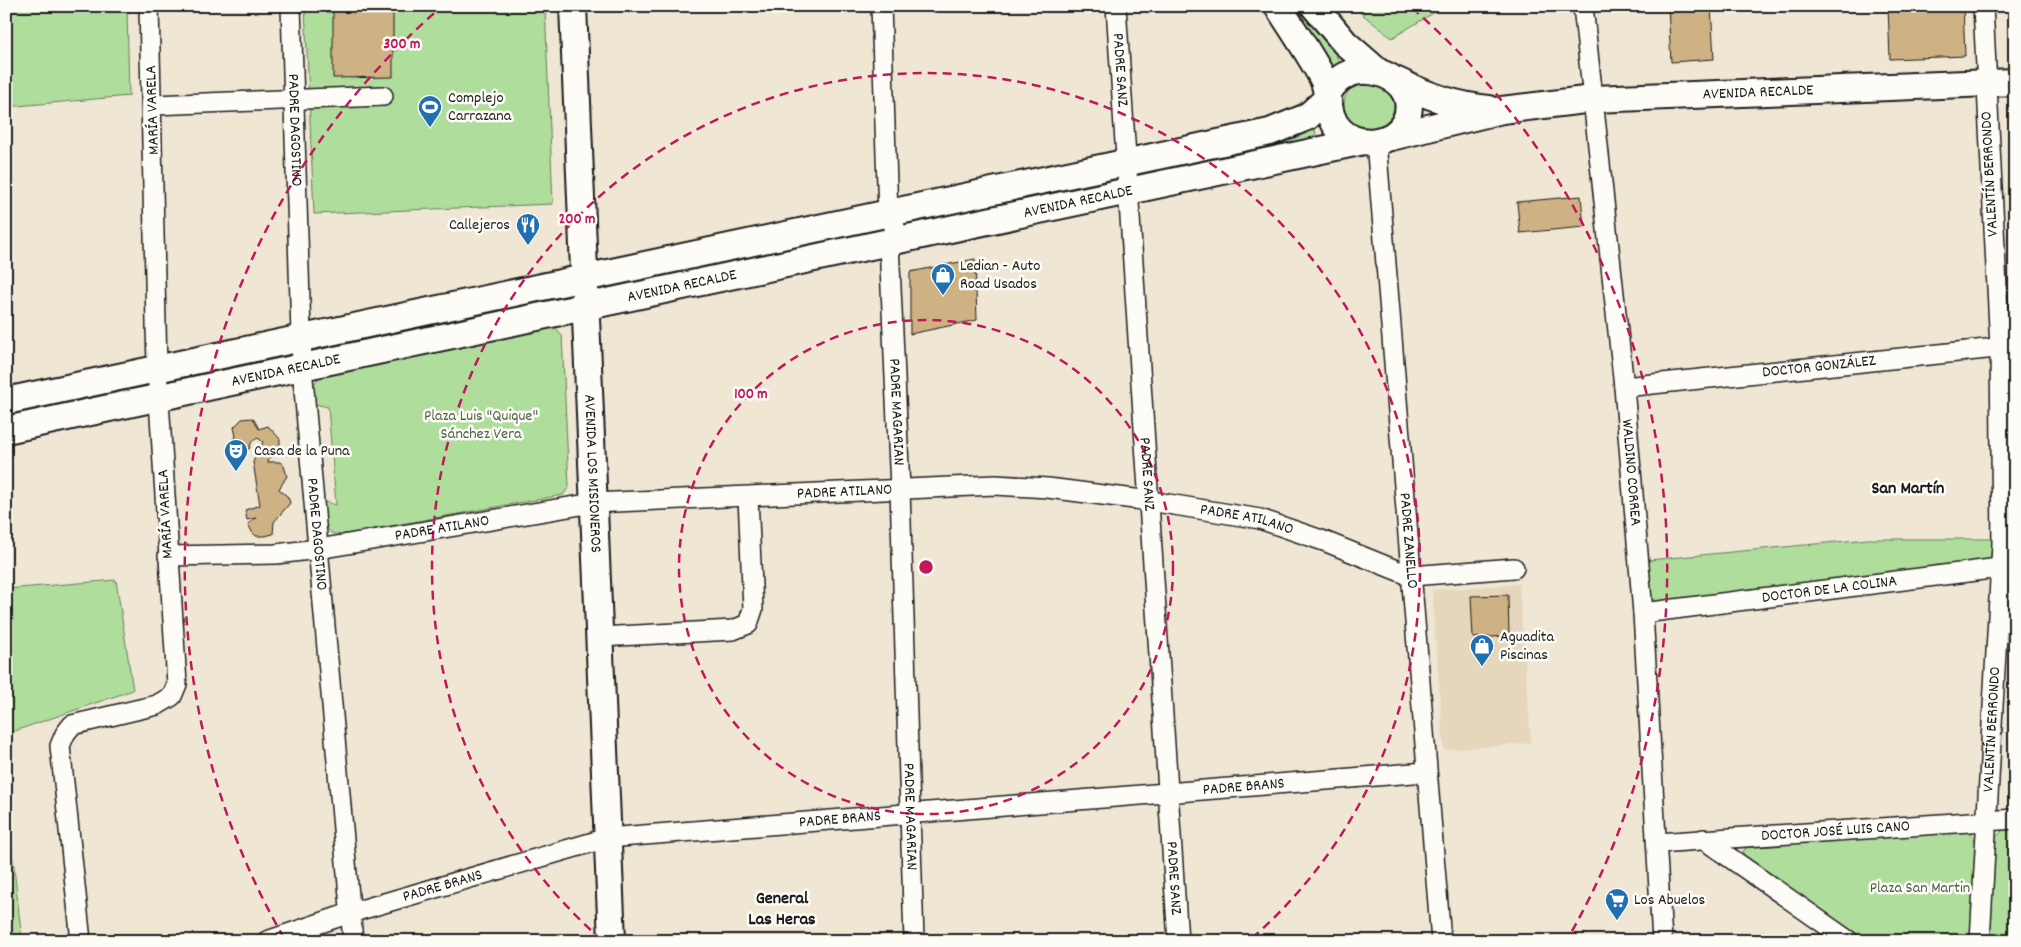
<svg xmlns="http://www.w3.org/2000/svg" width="2021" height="947" font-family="Dekko,sans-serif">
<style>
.built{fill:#e5d6bc}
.green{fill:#afdd9c;stroke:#667c5c}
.building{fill:#ceb283;stroke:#1c1c1c}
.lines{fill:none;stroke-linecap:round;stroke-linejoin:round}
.street-casing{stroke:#1c1c1c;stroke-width:22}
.secondary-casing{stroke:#1c1c1c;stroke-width:30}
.street{stroke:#fdfcf7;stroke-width:19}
.secondary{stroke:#fdfcf7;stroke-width:26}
.ring{fill:none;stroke:#c2185b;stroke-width:2.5;stroke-dasharray:9 6}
.labels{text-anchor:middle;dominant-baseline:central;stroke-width:5;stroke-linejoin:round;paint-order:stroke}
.street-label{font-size:16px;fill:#1c1c1c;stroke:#fdfcf7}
.poi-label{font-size:16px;fill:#1c1c1c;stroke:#fdfcf7;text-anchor:start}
.park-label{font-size:16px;fill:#4f6049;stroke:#fdfcf7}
.neighbourhood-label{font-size:18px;font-weight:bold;fill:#1c1c1c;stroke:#fdfcf7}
.centre{fill:#c2185b;stroke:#fdfcf7;stroke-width:2.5}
.ring-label{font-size:15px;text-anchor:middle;font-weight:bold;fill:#c2185b;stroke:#fdfcf7;stroke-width:5;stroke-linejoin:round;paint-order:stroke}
</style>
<rect width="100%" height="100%" fill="#efe6d4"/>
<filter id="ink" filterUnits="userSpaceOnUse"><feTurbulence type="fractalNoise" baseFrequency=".02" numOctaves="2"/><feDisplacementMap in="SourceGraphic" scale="10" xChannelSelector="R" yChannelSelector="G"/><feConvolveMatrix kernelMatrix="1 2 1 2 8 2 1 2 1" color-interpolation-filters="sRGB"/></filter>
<g filter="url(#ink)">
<path class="built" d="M1519 584 1531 743 1444 750 1432 590Z"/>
<path class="green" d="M6 6H127L129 96 6 107Z
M305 6H545L553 204 314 214Z
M1290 6H1305L1340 62 1328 69Z
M1352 6H1445L1392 38Z
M1344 105a25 25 0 1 1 50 0a25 25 0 1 1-50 0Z
M1315 130 1317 140 1139 178 1141 168Z
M1108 175 1110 185 905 229 904 219Z
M883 223 888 230 612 294 610 282Z
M546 296 548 306 338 350V339Z
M545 325 555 327 562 335 569 487 563 495 340 535 331 533 325 526 323 501 336 505 328 407 315 404C314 391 311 382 323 374Z
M285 351 284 361 176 383 177 374Z
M133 383 136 393 6 420V410Z
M1868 539H1994L1990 559 1984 560 1660 602 1653 599 1649 592 1648 560Z
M116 580 133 690 6 734V589Z
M6 794 22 941H6Z
M2015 828V941H1987L1995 838 2004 829Z
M1967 831 1973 835 1976 843 1972 941H1865L1743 857V851L1748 847Z"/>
<path class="building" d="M333 6H393V77L333 78Z
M1668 6H1711L1714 59 1671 62Z
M1888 6H1963L1965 56 1890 59Z
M1581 196 1584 227 1520 233 1517 202Z
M975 259 977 320 910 334V272Z
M253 418 259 429 268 426 280 439V453L269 458 268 462H280L284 466 287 476 279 489 288 497 290 503 274 522 273 534 265 536H256L252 532 248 524 256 518 247 520 245 510 260 505 253 462 263 442 258 438 252 441 249 449 235 450 233 439 236 437 234 427 242 419Z
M1508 595 1509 636 1473 638 1471 596Z"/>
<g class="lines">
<g class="street-casing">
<g id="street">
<path id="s1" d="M291 6 302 367 353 941"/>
<path id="s2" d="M881 6 888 214 895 227 889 243 900 489 914 941"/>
<path id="s3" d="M1116 6 1178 941"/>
<path id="s4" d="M1583 6 1624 387 1643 613 1662 941"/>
<path d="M153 105 383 96"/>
<path id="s5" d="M1376 141 1441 941"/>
<path id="s6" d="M1624 387 2015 346"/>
<path id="s7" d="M168 556 276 554 318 549 593 503 995 485 1048 488 1150 501 1260 519 1324 541 1411 576 1514 568"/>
<path id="s8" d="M1643 613 1999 568 2015 562"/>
<path d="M599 637 733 630 748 624 753 609 748 497"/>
<path d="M1703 839 1849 941"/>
<path id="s9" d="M1657 843 2015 819"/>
<path d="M81 941 60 746 65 734 72 725 157 705 172 696 177 684 157 369 149 6"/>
<path id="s10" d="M267 941 350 913 607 838 1426 772"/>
<path id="s11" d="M1980 941 2002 544 2000 348 1983 6"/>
</g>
</g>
<g class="secondary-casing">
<g id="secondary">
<path id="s12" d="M573 6 612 941"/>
<path d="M1278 6C1293 30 1309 53 1322 77 1331 94 1325 115 1340 130 1357 148 1393 145 1405 122 1426 78 1352 48 1328 93"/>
<path d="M1314 6 1345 43 1376 70"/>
<path d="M1397 81C1427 96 1455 106 1489 109"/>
<path id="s13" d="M1391 137 1502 110 1593 99 2015 82"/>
<path d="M6 401 1270 132 1307 117 1327 99"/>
<path id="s14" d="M6 430 1359 142"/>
</g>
</g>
<use href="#street" class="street"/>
<use href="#secondary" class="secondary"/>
</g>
</g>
<g class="ring">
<circle cx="926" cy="567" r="247"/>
<path d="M602 940A494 494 0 1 1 1250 940"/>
<path d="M284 938A741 741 0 0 1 440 8M1412 8A741 741 0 0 1 1568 938"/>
</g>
<defs>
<g id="stadium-pin" transform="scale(1.25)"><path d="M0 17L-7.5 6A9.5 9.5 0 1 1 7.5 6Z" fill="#1f6fb2" stroke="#fdfcf7"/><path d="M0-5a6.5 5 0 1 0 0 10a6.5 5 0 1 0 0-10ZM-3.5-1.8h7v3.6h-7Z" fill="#fff"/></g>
<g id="restaurant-pin" transform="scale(1.25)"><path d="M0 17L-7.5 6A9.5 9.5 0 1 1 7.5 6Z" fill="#1f6fb2" stroke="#fdfcf7"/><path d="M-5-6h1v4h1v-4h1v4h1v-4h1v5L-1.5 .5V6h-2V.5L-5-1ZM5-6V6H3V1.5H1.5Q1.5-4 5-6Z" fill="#fff"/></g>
<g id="shop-pin" transform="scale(1.25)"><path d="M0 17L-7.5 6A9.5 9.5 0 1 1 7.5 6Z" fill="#1f6fb2" stroke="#fdfcf7"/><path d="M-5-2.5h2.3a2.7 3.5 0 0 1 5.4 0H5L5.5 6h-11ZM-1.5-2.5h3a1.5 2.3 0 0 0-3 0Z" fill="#fff"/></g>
<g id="theatre-pin" transform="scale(1.25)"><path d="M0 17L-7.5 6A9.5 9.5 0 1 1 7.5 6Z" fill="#1f6fb2" stroke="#fdfcf7"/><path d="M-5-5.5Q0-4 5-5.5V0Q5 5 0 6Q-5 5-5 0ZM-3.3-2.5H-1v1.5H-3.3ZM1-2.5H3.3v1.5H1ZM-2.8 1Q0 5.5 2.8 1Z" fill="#fff"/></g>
<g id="supermarket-pin" transform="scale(1.25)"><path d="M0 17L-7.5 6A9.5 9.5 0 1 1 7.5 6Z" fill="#1f6fb2" stroke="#fdfcf7"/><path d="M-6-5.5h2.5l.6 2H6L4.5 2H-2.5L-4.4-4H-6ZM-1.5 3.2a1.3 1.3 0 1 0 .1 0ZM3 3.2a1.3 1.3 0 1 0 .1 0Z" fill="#fff"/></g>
</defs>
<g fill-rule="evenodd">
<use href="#stadium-pin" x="430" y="107"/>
<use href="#restaurant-pin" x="528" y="225"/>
<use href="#shop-pin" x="943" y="275"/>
<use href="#theatre-pin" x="236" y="451"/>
<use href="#shop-pin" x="1482" y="646"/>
<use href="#supermarket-pin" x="1617" y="900"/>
</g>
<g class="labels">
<g class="street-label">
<text stroke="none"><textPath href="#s3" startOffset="64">PADRE SANZ</textPath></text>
<text stroke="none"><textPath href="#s13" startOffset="371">AVENIDA RECALDE</textPath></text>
<text transform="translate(153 110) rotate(-92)">MARÍA VARELA</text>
<text stroke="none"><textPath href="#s1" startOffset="124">PADRE DAGOSTINO</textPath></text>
<text transform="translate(1990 174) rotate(-93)">VALENTÍN BERRONDO</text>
<text stroke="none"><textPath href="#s14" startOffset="1096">AVENIDA RECALDE</textPath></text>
<text stroke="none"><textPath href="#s14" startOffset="691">AVENIDA RECALDE</textPath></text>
<text stroke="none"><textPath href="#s6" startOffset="196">DOCTOR GONZÁLEZ</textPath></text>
<text stroke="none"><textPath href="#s14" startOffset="286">AVENIDA RECALDE</textPath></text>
<text stroke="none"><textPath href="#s2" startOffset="409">PADRE MAGARIAN</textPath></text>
<text stroke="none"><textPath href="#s3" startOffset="469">PADRE SANZ</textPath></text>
<text stroke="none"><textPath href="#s4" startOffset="469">WALDINO CORREA</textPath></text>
<text stroke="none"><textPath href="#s12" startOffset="468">AVENIDA LOS MISIONEROS</textPath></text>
<text stroke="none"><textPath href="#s7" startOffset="681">PADRE ATILANO</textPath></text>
<text transform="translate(166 514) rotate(-93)">MARÍA VARELA</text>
<text stroke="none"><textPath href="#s7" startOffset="1086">PADRE ATILANO</textPath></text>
<text stroke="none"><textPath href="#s7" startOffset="276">PADRE ATILANO</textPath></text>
<text stroke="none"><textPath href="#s1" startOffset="529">PADRE DAGOSTINO</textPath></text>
<text stroke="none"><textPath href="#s5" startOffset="401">PADRE ZANELLO</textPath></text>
<text stroke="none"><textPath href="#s8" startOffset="188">DOCTOR DE LA COLINA</textPath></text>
<text stroke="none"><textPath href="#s11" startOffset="212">VALENTÍN BERRONDO</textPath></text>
<text stroke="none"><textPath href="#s10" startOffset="994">PADRE BRANS</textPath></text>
<text stroke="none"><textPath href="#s2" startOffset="814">PADRE MAGARIAN</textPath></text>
<text stroke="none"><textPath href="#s10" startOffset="589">PADRE BRANS</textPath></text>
<text stroke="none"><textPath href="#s9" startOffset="179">DOCTOR JOSÉ LUIS CANO</textPath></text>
<text stroke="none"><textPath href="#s3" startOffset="874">PADRE SANZ</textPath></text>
<text stroke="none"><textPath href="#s10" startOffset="184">PADRE BRANS</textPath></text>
</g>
<g class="poi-label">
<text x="448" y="98">Complejo<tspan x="448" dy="18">Carrazana</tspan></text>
<text x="510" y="225" text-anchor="end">Callejeros</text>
<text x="960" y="266">Ledian - Auto<tspan x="960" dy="18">Road Usados</tspan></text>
<text x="254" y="451">Casa de la Puna</text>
<text x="1500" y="637">Aguadita<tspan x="1500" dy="18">Piscinas</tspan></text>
<text x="1634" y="900">Los Abuelos</text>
</g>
<g class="park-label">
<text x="481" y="416">Plaza Luis "Quique"<tspan x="481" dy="18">Sánchez Vera</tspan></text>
<text x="1920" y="888">Plaza San Martin</text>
</g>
<g class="neighbourhood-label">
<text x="1908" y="489">San Martín</text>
<text x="782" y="899">General<tspan x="782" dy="21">Las Heras</tspan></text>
</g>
</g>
<circle cx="926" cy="567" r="8" class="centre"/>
<g class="ring-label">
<text x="402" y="48">300 m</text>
<text x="577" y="223">200 m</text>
<text x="751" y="398">100 m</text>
</g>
<rect width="2021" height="947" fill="none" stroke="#fdfcf7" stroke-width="25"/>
<rect x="12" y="12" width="1996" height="922" fill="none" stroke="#1c1c1c" stroke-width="2" filter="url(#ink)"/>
</svg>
